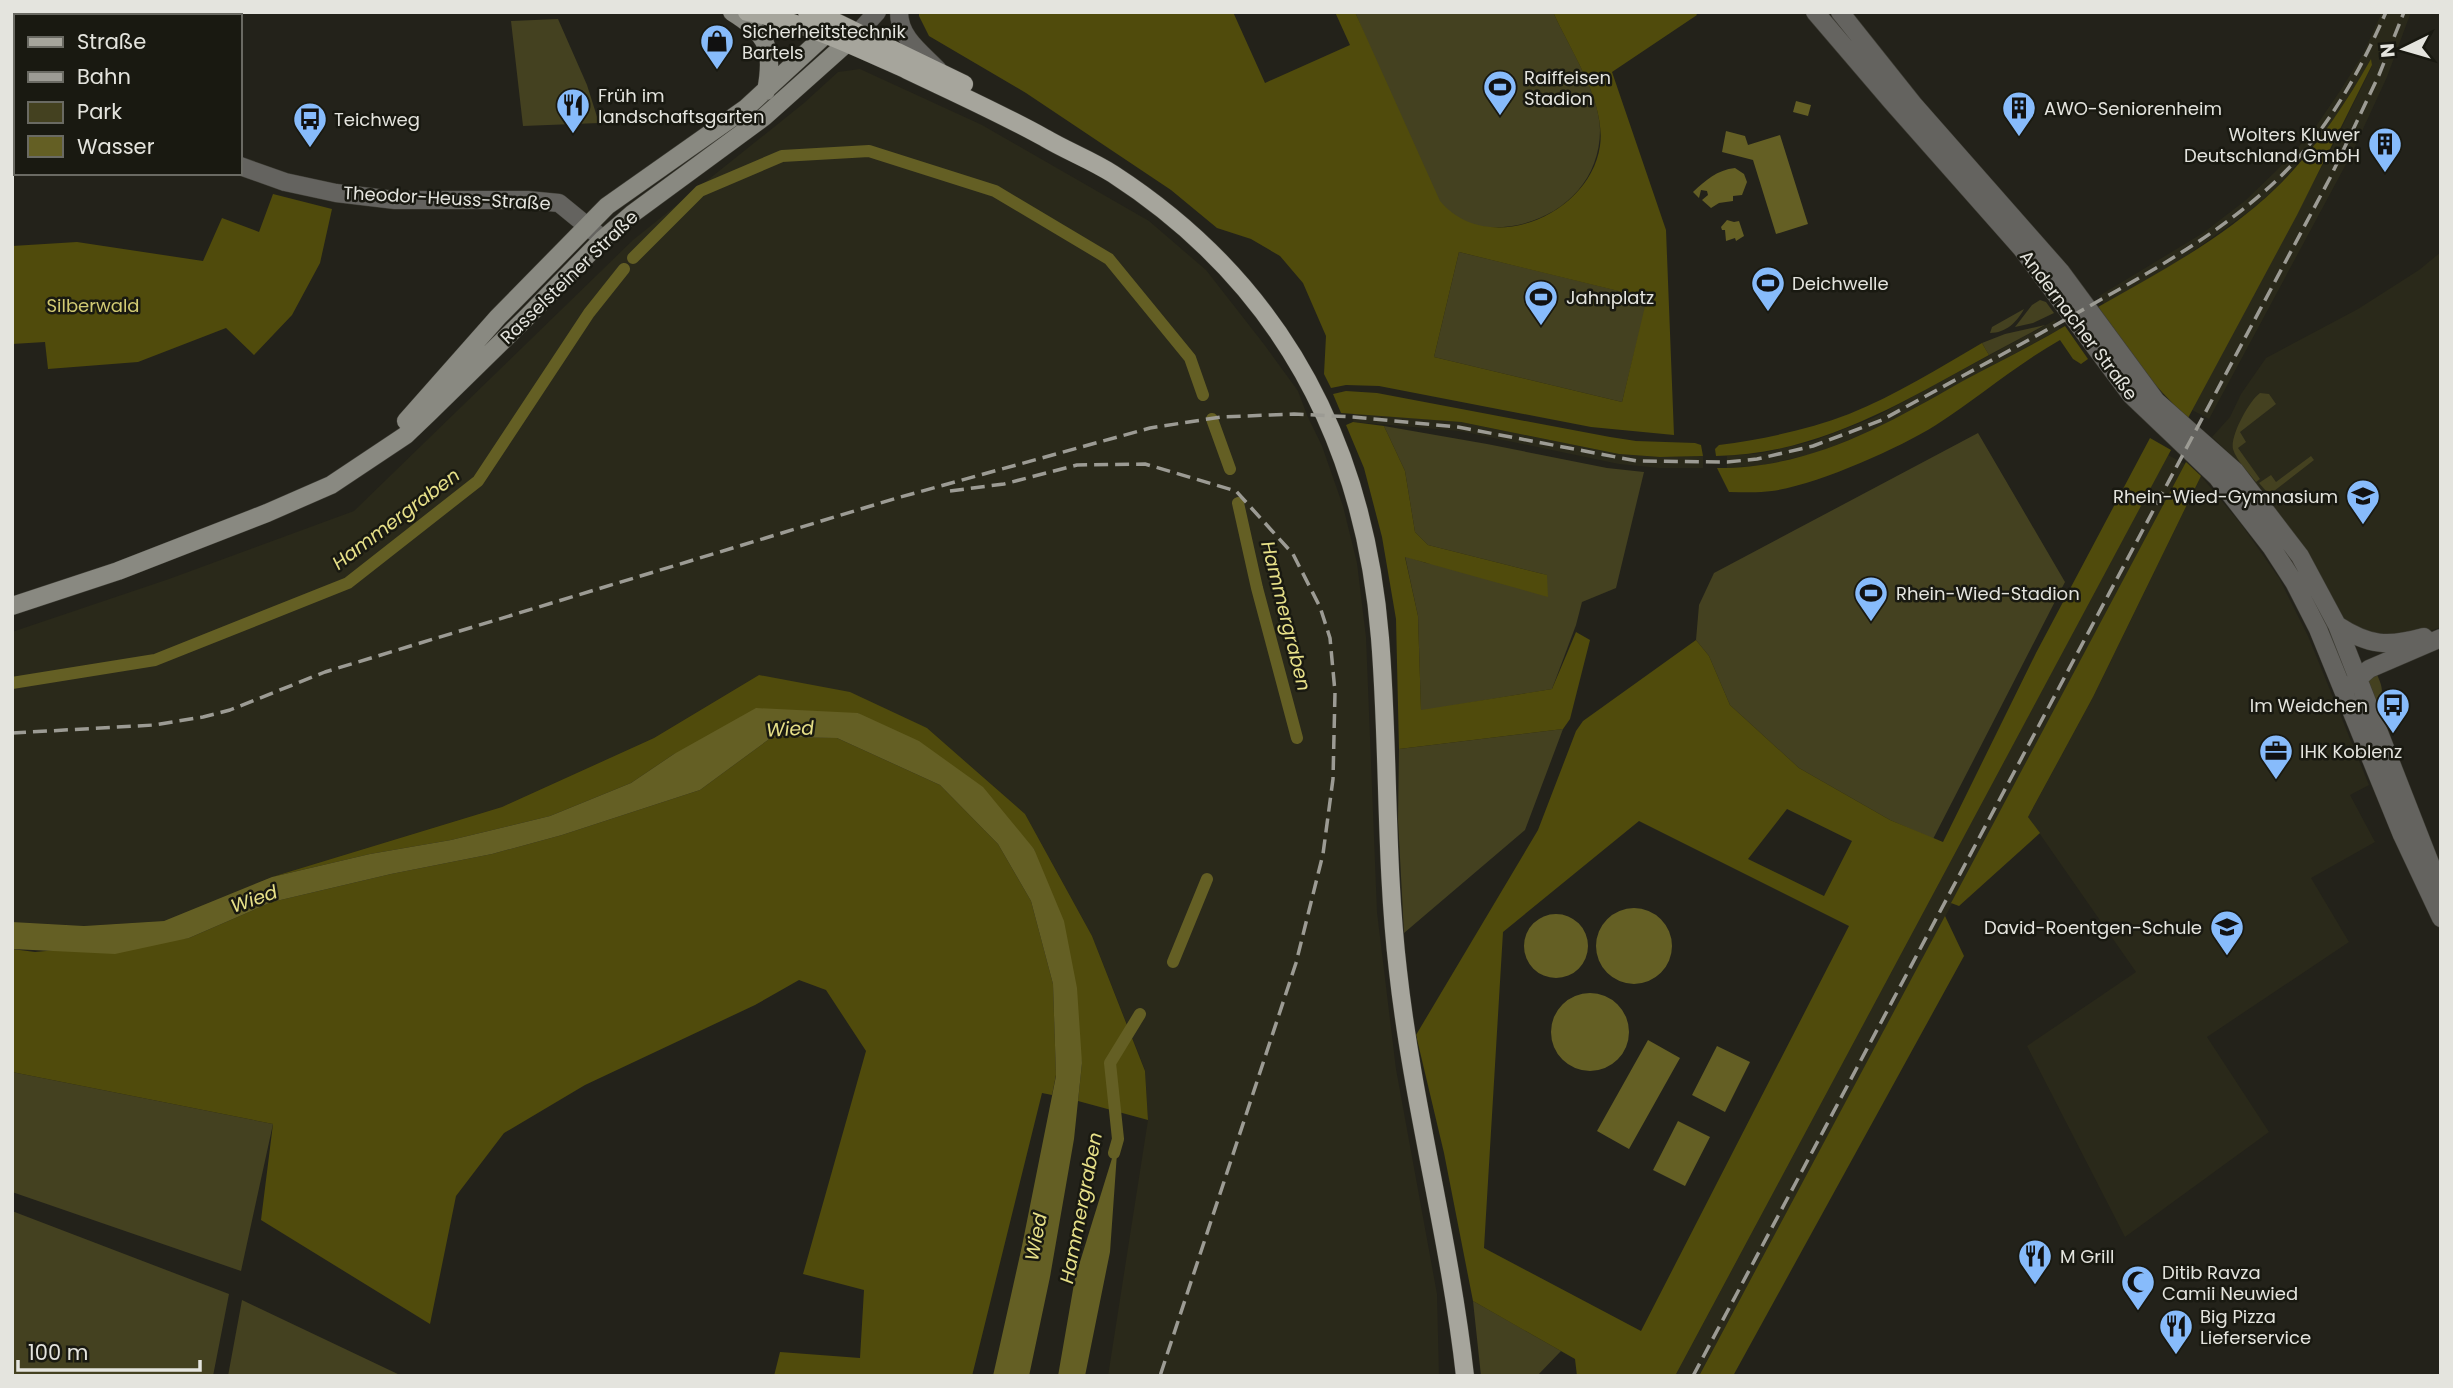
<svg xmlns="http://www.w3.org/2000/svg" width="2453" height="1388" font-family="Poppins,sans-serif">
<style>
.built{fill:#2a291a}
.green{fill:#444120}
.forest{fill:#504b0c;fill-rule:evenodd}
.water{fill:#645f24}
.lines{fill:none;stroke-linecap:round;stroke-linejoin:round}
.canal{stroke:#645f24;stroke-width:12}
.tertiary-casing{stroke:#3e3d35;stroke-width:19}
.secondary-casing{stroke:#3e3d35;stroke-width:19}
.primary-casing{stroke:#3e3d35;stroke-width:19}
.tertiary{stroke:#64635f;stroke-width:18}
.secondary{stroke:#898981;stroke-width:18}
.primary{stroke:#a6a59c;stroke-width:18}
.rail{stroke:#9c9b94;stroke-width:3.5;stroke-dasharray:14 7;stroke-linecap:butt}
.labels{text-anchor:middle;dominant-baseline:central;stroke-width:5;stroke-linejoin:round;paint-order:stroke}
.poi-label{font-size:18px;fill:#e4e4de;stroke:#191911;text-anchor:start}
.street-label{font-size:18px;fill:#e4e4de;stroke:#191911}
.park-label{font-size:18px;fill:#d1ca73;stroke:#191911}
.water-label{font-size:19px;font-style:italic;fill:#e7e088;stroke:#191911}
</style>
<rect width="100%" height="100%" fill="#23221a"/>
<path class="built" d="M2382 12H2411L2387 77 2351 155 2209 419 2192 410 2328 155 2372 66 2371 61 2331 124 2316 143 2277 187 2251 210 2175 264 2104 304 2099 296 2203 233 2246 200 2278 169 2312 132 2342 88 2363 54Z
M860 69 982 125 1149 221 1206 270 1263 343 1298 391 1307 415 1322 446 1343 506 1357 563 1366 637 1377 912 1396 1069 1437 1294 1439 1376H1108L1148 1120 1145 1070 1092 936 1025 814 927 728 759 675 654 738 502 807 272 877 164 921 84 926 12 922V632L169 579 354 511 633 240 804 103 838 72Z
M2441 252V627L2424 633 2380 640 2342 619 2296 540 2231 455 2212 437 2230 417 2241 394 2266 358 2358 309 2419 270Z
M2055 320 2060 329 1878 428 1817 453 1764 465 1727 468V456L1762 453 1813 441 1873 418Z
M1354 413 1461 422 1619 454 1660 457 1703 456V468H1659L1619 464 1460 431 1353 422Z
M2168 455 2185 464 1935 936 1699 1376H1675Z
M2201 476 2241 524 2279 578 2308 636 2369 785 2350 795 2375 842 2311 878 2349 942 2207 1037 2269 1132 2125 1237 2027 1046 2136 972 2028 817 2093 697Z"/>
<path class="green" d="M1355 12H1553C1568 45 1600 94 1600 130 1600 182 1561 218 1512 226 1492 229 1467 228 1450 214 1434 201 1422 164 1413 144 1393 100 1373 57 1355 12Z
M558 19 587 85 599 123 523 126 511 21Z
M1459 252 1648 298 1622 402 1434 357Z
M2040 300 2046 302 2054 313 2033 323 2015 327 2032 305Z
M2024 309C2017 322 2006 333 1990 333L1992 327Z
M2045 325 1989 355 1982 343 2005 334Z
M2260 393 2269 394 2276 404 2240 432 2246 442 2238 448 2260 479 2256 482C2249 473 2236 460 2233 449 2230 436 2249 401 2260 393Z
M1384 426 1487 444 1607 468 1644 472 1616 588 1582 602 1576 625 1552 689 1421 711 1418 616 1405 556 1426 563 1547 575 1428 545 1415 532 1405 471Z
M1978 433 2065 582 1933 839 1890 820 1799 768 1730 705 1709 656 1696 640 1699 605 1714 573Z
M2311 456 2314 460 2274 491H2266L2259 483 2271 475 2276 482Z
M2375 670C2380 682 2387 692 2376 702L2366 676Z
M1563 729 1525 830 1404 933 1398 820 1399 749Z
M12 1072 273 1124 241 1271 12 1192Z
M12 1211 229 1294 213 1376H12Z
M242 1300 402 1376H228Z
M1473 1301 1561 1351 1537 1376H1481Z"/>
<path class="forest" d="M919 12H1233L1265 83 1350 45 1335 12H1355L1440 201C1488 258 1590 215 1600 146 1606 102 1571 52 1553 12H1695L1697 15 1612 72 1666 230 1674 435 1591 427 1379 386 1346 385 1331 388 1324 374 1326 336 1303 283 1280 256 1251 239 1217 228 1171 190 1026 93 929 36 919 16ZM1459 252 1647 298 1622 402 1434 357Z
M2371 59 2372 65 2297 215 2188 418C2152 385 2124 348 2098 307 2160 272 2224 238 2276 188 2315 150 2344 106 2371 59Z
M273 194 332 209 320 263 292 315 254 355 226 328 138 362 48 369 45 342 12 344V246L77 242 203 261 222 218 259 232Z
M2065 326 2088 359 2081 364 2073 359 2060 340C2016 365 1978 398 1936 425 1898 449 1816 485 1772 491 1758 493 1743 492 1729 492L1717 468C1811 468 1882 427 1961 382 1996 363 2031 346 2065 326Z
M1982 343 1989 355C1903 402 1817 455 1716 456L1715 449 1719 445C1763 439 1808 430 1849 414 1896 395 1939 368 1982 343Z
M1346 391 1377 393 1610 437 1636 441 1695 443 1701 445 1703 456 1660 457 1619 454 1461 422 1341 413 1333 394Z
M1353 422 1384 426 1405 471 1415 532 1428 545 1547 575 1548 597 1405 557 1418 616 1421 710 1552 689 1576 632 1590 640 1570 719 1563 729 1399 749 1396 619 1382 537 1364 468 1346 425Z
M2150 438 2171 450 1675 1376H1577L1575 1359 1473 1301 1444 1153 1416 1035 1538 830 1576 731 1583 721 1696 640 1709 656 1730 705 1799 768 1890 820 1943 842 2036 653ZM1787 809 1852 841 1824 896 1748 859ZM1639 821 1849 926 1641 1331 1484 1248 1503 932Z
M2186 462 2201 476 2093 697 2028 817 2040 833 1959 906 1951 903Z
M759 675 850 692 927 728 1025 814 1092 936 1145 1071 1148 1120 1078 1101 1082 1063 1034 849 858 713 674 754 631 783 550 816 451 840 370 854 272 877 502 807 654 738Z
M772 737 837 738 940 785 998 844 1031 901 1053 984 1056 1075 1052 1095 1042 1093 972 1376H774L780 1352 860 1358 864 1290 803 1274 866 1051 826 990 799 980 755 1005 585 1085 504 1133 456 1196 430 1324 261 1220 273 1124 12 1072V949L35 952 189 938 272 902 391 874 492 854 562 835 700 790Z
M1945 916 1964 956 1733 1376H1699Z"/>
<path class="water" d="M1796 101 1811 105 1808 116 1793 112Z
M1726 131 1745 136 1748 145 1780 135 1808 224 1776 234 1753 160 1722 152Z
M1735 168 1744 174 1747 182 1742 195 1733 196V201L1719 203 1711 208 1702 200 1708 195 1707 191 1701 190 1699 198 1693 192C1706 180 1717 170 1735 168Z
M1727 220 1734 222 1739 221 1744 236 1736 241 1735 238 1726 241 1725 230H1722L1721 227Z
M756 708 858 713 919 741 983 787 1034 849 1064 921 1077 988 1082 1063 1074 1139 1050 1277 1029 1376H993L1022 1246 1056 1076 1053 984 1031 901 998 844 940 785 837 738 772 737 700 790 562 835 492 854 391 874 272 902 189 938 115 954 12 949V922L84 926 164 921 272 877 370 854 451 840 550 816 631 783 674 754Z
M1596 946a38 38 0 1 1 76 0a38 38 0 1 1-76 0Z
M1524 946a32 32 0 1 1 64 0a32 32 0 1 1-64 0Z
M1551 1032a39 39 0 1 1 78 0a39 39 0 1 1-78 0Z
M1648 1040 1680 1058 1629 1149 1597 1131Z
M1717 1046 1750 1062 1725 1112 1692 1095Z
M1678 1121 1710 1137 1685 1186 1653 1170Z
M1118 1139 1110 1252 1085 1376H1058L1075 1278Z"/>
<g class="lines">
<path class="canal" d="M633 258 700 191 782 156 869 151 995 191 1109 259 1190 358 1203 395
M1212 419 1230 469
M1238 503 1257 588 1297 738
M12 683 155 660 348 583 478 481 589 313 624 269
M1173 962 1207 879
M1114 1153 1118 1139 1110 1063 1140 1014"/>
<g class="tertiary-casing">
<path id="tertiary" d="M899 12C899 38 922 53 938 70
M1815 12 1892 102 2022 249 2131 395 2217 477 2272 548 2294 582 2318 629 2402 835 2441 918
M1840 12 1914 105 2061 272 2156 401 2235 471 2300 556 2337 625 2441 891
M858 33 877 12
M12 83 16 84
M240 166 285 182 336 193 395 200H528L559 203 603 239
M2337 625C2369 646 2388 647 2424 637
M2352 684 2369 669 2441 638"/>
</g>
<g class="secondary-casing">
<path id="secondary" d="M732 12C768 34 774 50 766 91
M406 421 498 317 607 206 746 108 834 27
M12 606 118 571 267 513 331 485 406 435 430 412 526 318 603 239 632 214 764 117 857 34"/>
</g>
<g class="primary-casing">
<path id="primary" d="M747 12C805 22 854 46 907 70 953 92 1000 113 1045 138 1067 151 1091 160 1113 174 1281 283 1364 441 1380 638 1389 749 1385 860 1398 971 1413 1107 1450 1240 1465 1376
M807 12 838 23 964 84"/>
</g>
<use href="#tertiary" class="tertiary"/>
<use href="#secondary" class="secondary"/>
<use href="#primary" class="primary"/>
<path class="rail" d="M950 491 1004 484 1077 465 1145 464 1236 491 1293 554 1320 607 1330 638 1335 692 1333 779 1323 854 1296 963 1160 1376
M12 733 154 725 203 717 230 710 325 672 897 498 1150 428 1221 417 1294 414 1353 417 1458 427 1637 461 1727 462 1757 459 1813 446 1882 420 1913 403C1979 367 2044 332 2109 295 2170 261 2229 226 2280 177 2327 131 2360 72 2386 12
M1693 1376 2330 178 2379 75 2404 12"/>
</g>
<defs>
<g id="shop-pin" transform="scale(1.75)"><path d="M0 17L-7.5 6A9.5 9.5 0 1 1 7.5 6Z" fill="#87bbfb" stroke="#191911"/><path d="M-5-2.5h2.3a2.7 3.5 0 0 1 5.4 0H5L5.5 6h-11ZM-1.5-2.5h3a1.5 2.3 0 0 0-3 0Z" fill="#111"/></g>
<g id="stadium-pin" transform="scale(1.75)"><path d="M0 17L-7.5 6A9.5 9.5 0 1 1 7.5 6Z" fill="#87bbfb" stroke="#191911"/><path d="M0-5a6.5 5 0 1 0 0 10a6.5 5 0 1 0 0-10ZM-3.5-1.8h7v3.6h-7Z" fill="#111"/></g>
<g id="restaurant-pin" transform="scale(1.75)"><path d="M0 17L-7.5 6A9.5 9.5 0 1 1 7.5 6Z" fill="#87bbfb" stroke="#191911"/><path d="M-5-6h1v4h1v-4h1v4h1v-4h1v5L-1.5 .5V6h-2V.5L-5-1ZM5-6V6H3V1.5H1.5Q1.5-4 5-6Z" fill="#111"/></g>
<g id="building-pin" transform="scale(1.75)"><path d="M0 17L-7.5 6A9.5 9.5 0 1 1 7.5 6Z" fill="#87bbfb" stroke="#191911"/><path d="M-4-6H4V6H1V3H-1V6H-4ZM-2.5-4.3h1.7v1.8h-1.7ZM.8-4.3h1.7v1.8H.8ZM-2.5-1h1.7V.8h-1.7ZM.8-1h1.7V.8H.8Z" fill="#111"/></g>
<g id="bus-pin" transform="scale(1.75)"><path d="M0 17L-7.5 6A9.5 9.5 0 1 1 7.5 6Z" fill="#87bbfb" stroke="#191911"/><path d="M-5-6H5V4H4V6H2V4H-2V6H-4V4H-5ZM-3.5-4V0h7V-4ZM-3.5 1.2v1.5H-2V1.2ZM2 1.2v1.5H3.5V1.2Z" fill="#111"/></g>
<g id="school-pin" transform="scale(1.75)"><path d="M0 17L-7.5 6A9.5 9.5 0 1 1 7.5 6Z" fill="#87bbfb" stroke="#191911"/><path d="M0-5L7-2L0 1L-7-2ZM-4 1L0 2.5L4 1V4Q0 6-4 4Z" fill="#111"/></g>
<g id="office-pin" transform="scale(1.75)"><path d="M0 17L-7.5 6A9.5 9.5 0 1 1 7.5 6Z" fill="#87bbfb" stroke="#191911"/><path d="M-6-3h4V-5.5h4V-3h4V5H-6ZM-1-4.5V-3h2v-1.5ZM-6 0V1H6V0Z" fill="#111"/></g>
<g id="mosque-pin" transform="scale(1.75)"><path d="M0 17L-7.5 6A9.5 9.5 0 1 1 7.5 6Z" fill="#87bbfb" stroke="#191911"/><path d="M3.5-4.9A6 6 0 1 0 3.5 4.9A5 5 0 1 1 3.5-4.9Z" fill="#111"/></g>
</defs>
<g fill-rule="evenodd">
<use href="#shop-pin" x="717" y="41"/>
<use href="#stadium-pin" x="1500" y="87"/>
<use href="#restaurant-pin" x="573" y="105"/>
<use href="#building-pin" x="2019" y="108"/>
<use href="#bus-pin" x="310" y="119"/>
<use href="#building-pin" x="2385" y="144"/>
<use href="#stadium-pin" x="1768" y="283"/>
<use href="#stadium-pin" x="1541" y="297"/>
<use href="#school-pin" x="2363" y="496"/>
<use href="#stadium-pin" x="1871" y="593"/>
<use href="#bus-pin" x="2393" y="705"/>
<use href="#office-pin" x="2276" y="751"/>
<use href="#school-pin" x="2227" y="927"/>
<use href="#restaurant-pin" x="2035" y="1256"/>
<use href="#mosque-pin" x="2138" y="1282"/>
<use href="#restaurant-pin" x="2176" y="1326"/>
</g>
<g class="labels">
<g class="poi-label">
<text x="742" y="31">Sicherheitstechnik<tspan x="742" dy="21">Bartels</tspan></text>
<text x="1524" y="77">Raiffeisen<tspan x="1524" dy="21">Stadion</tspan></text>
<text x="598" y="95">Früh im<tspan x="598" dy="21">landschaftsgarten</tspan></text>
<text x="2044" y="108">AWO-Seniorenheim</text>
<text x="334" y="119">Teichweg</text>
<text x="2360" y="134" text-anchor="end">Wolters Kluwer<tspan x="2360" dy="21">Deutschland GmbH</tspan></text>
<text x="1792" y="283">Deichwelle</text>
<text x="1566" y="297">Jahnplatz</text>
<text x="2338" y="496" text-anchor="end">Rhein-Wied-Gymnasium</text>
<text x="1896" y="593">Rhein-Wied-Stadion</text>
<text x="2368" y="705" text-anchor="end">Im Weidchen</text>
<text x="2300" y="751">IHK Koblenz</text>
<text x="2202" y="927" text-anchor="end">David-Roentgen-Schule</text>
<text x="2060" y="1256">M Grill</text>
<text x="2162" y="1272">Ditib Ravza<tspan x="2162" dy="21">Camii Neuwied</tspan></text>
<text x="2200" y="1316">Big Pizza<tspan x="2200" dy="21">Lieferservice</tspan></text>
</g>
<g class="street-label">
<text transform="translate(447 198) rotate(3)">Theodor-Heuss-Straße</text>
<text transform="translate(569 277) rotate(-44)">Rasselsteiner Straße</text>
<text transform="translate(2079 325) rotate(53)">Andernacher Straße</text>
</g>
<g class="park-label">
<text x="93" y="305">Silberwald</text>
</g>
<g class="water-label">
<text transform="translate(396 519) rotate(-37)">Hammergraben</text>
<text transform="translate(1286 616) rotate(76)">Hammergraben</text>
<text transform="translate(790 729) rotate(-3)">Wied</text>
<text transform="translate(254 899) rotate(-19)">Wied</text>
<text transform="translate(1081 1208) rotate(-79)">Hammergraben</text>
<text transform="translate(1036 1237) rotate(-79)">Wied</text>
</g>
</g>
<rect width="2453" height="1388" fill="none" stroke="#e4e4de" stroke-width="28"/>
<rect x="14" y="14" width="228" height="161" fill="#191911" stroke="#6a6a63" stroke-width="2"/>
<rect x="28" y="37" width="35" height="10" fill="#a6a59c" stroke="#6a6a63" stroke-width="2"/>
<text x="77" y="49" font-size="21" fill="#e4e4de">Straße</text>
<rect x="28" y="72" width="35" height="10" fill="#9c9b94" stroke="#6a6a63" stroke-width="2"/>
<text x="77" y="84" font-size="21" fill="#e4e4de">Bahn</text>
<rect x="28" y="102" width="35" height="21" fill="#444120" stroke="#6a6a63" stroke-width="2"/>
<text x="77" y="119" font-size="21" fill="#e4e4de">Park</text>
<rect x="28" y="136" width="35" height="21" fill="#645f24" stroke="#6a6a63" stroke-width="2"/>
<text x="77" y="154" font-size="21" fill="#e4e4de">Wasser</text>
<g transform="translate(2404 49) rotate(265)" stroke="#191911" stroke-width="5" paint-order="stroke">
<path d="M0-5L12 26L0 18L-12 26Z" fill="#e4e4de"/>
<text y="-10" font-size="19" font-weight="bold" text-anchor="middle" fill="#e4e4de">N</text>
</g>
<path d="M18 1360v10h182v-10" fill="none" stroke="#e4e4de" stroke-width="3.5"/>
<text x="28" y="1360" font-size="21" fill="#e4e4de" stroke="#191911" stroke-width="5" paint-order="stroke">100 m</text>
</svg>
